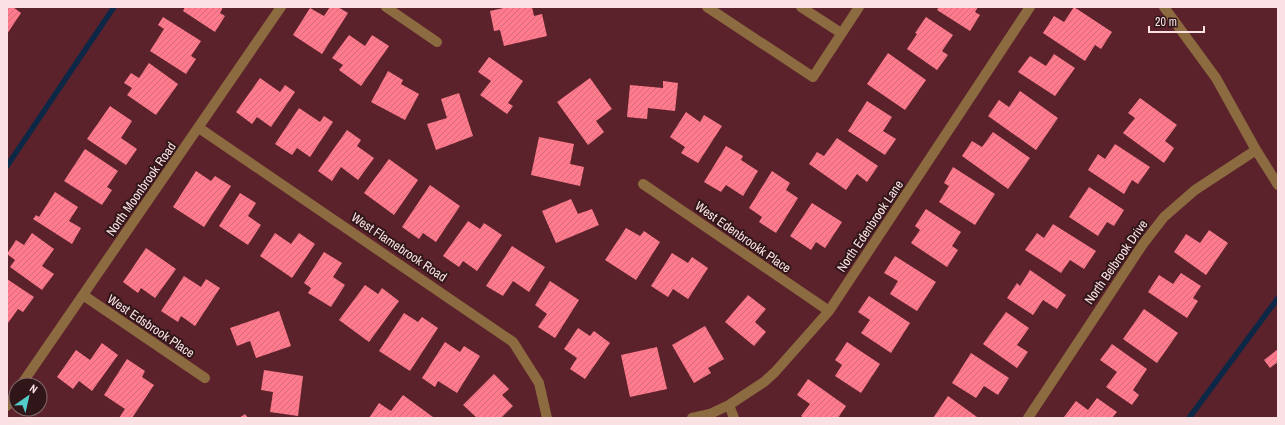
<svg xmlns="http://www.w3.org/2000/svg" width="1285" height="425" font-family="'Archivo Narrow',sans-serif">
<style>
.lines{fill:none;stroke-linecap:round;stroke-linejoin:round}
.stream{stroke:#0d2846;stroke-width:5.5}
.building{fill:url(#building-hatch)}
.minor{stroke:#8c6b40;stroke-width:10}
.labels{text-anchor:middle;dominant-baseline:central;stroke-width:4;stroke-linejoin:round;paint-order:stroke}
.street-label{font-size:13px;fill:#fae2e4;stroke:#311619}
</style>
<defs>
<pattern id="building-hatch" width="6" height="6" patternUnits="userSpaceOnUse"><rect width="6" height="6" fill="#fe7a8c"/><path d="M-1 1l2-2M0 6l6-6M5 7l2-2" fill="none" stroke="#d16c7a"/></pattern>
</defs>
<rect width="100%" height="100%" fill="#5c222b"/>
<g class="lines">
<path class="stream" d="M7 166 114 7
M1189 418 1278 298"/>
</g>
<path class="building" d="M7 7H13L21 13 7 34Z
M185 7H223L220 13 225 16 215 32 183 11Z
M330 7H338L348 13 322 54 293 35 310 8 324 16Z
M508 7H532L534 16 542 14 547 36 504 46 500 30 494 31 490 11Z
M939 7H978L975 12 980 15 970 31 937 10Z
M1074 7 1112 32 1101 49 1095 45 1085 61 1043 33 1054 16 1064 22Z
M163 17 201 41 191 56 196 59 186 74 150 51 164 29 158 25Z
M926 17 953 35 942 51 948 55 937 70 907 49 917 34 915 33Z
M349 35 365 46 372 35 389 46 361 86 339 70 343 65 332 58Z
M888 53 926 80 905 110 867 84Z
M1054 54 1075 68 1055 96 1018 72 1030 56 1046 66Z
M489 57 523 81 508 103 513 106 507 114 480 95 491 81 478 72Z
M149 63 178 84 156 115 127 95 132 88 124 83 131 73 139 78Z
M388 71 403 80 401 84 419 94 405 120 371 102Z
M260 78 280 92 285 85 295 92 271 127 257 117 252 124 236 112Z
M590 78 612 109 596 121 604 132 588 145 557 102Z
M663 81 678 83 675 111 648 108 647 119 627 117 630 85 663 88Z
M1020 91 1058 118 1036 150 988 116 999 100 1009 107Z
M459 93 473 136 436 150 427 124 447 118 441 99Z
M1140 98 1177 125 1165 141 1174 148 1164 163 1123 133 1135 118 1128 113Z
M867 101 892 117 883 131 896 139 885 155 848 131Z
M110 106 132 121 121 138 137 149 126 165 87 139Z
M299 108 320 122 324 116 333 122 310 157 297 148 292 155 275 144Z
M686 112 700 122 704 115 722 126 698 163 681 153 685 147 670 137Z
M347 130 361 140 357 146 374 158 358 180 341 167 332 181 318 171Z
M993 132 1030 158 1008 189 962 156 972 141 982 147Z
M539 137 574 144 570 164 584 167 580 186 531 175Z
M837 138 878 166 867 182 857 174 846 190 809 164 817 152 824 156Z
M1115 144 1150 167 1138 184 1132 180 1124 194 1088 170 1098 154 1105 159Z
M726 146 743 156 741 160 758 171 743 196 726 185 721 192 704 182Z
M85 149 118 171 107 187 112 190 102 205 64 181Z
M389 159 418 180 394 215 364 193Z
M953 167 995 194 975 225 939 202 949 186 944 183Z
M196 171 211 181 215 176 231 186 204 227 173 207Z
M772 171 790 183 786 190 798 198 776 233 759 222 762 217 749 208Z
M430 185 460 206 436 242 423 233 419 239 402 227Z
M1089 187 1124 210 1114 226 1107 222 1098 236 1069 217Z
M55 192 78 207 69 221 81 228 72 244 33 219 36 215 39 217Z
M240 193 256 203 248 216 261 225 248 245 219 226Z
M571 199 578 214 592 209 599 225 556 243 542 211Z
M812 203 842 222 825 248 816 242 811 250 790 236Z
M926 209 961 232 952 246 958 250 947 267 911 243 920 230 915 226Z
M468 221 480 229 484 223 502 235 477 271 463 261 459 267 443 256Z
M1053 224 1096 251 1084 269 1070 260 1061 273 1025 250 1037 233 1044 238Z
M626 228 640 236 644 231 660 242 636 280 605 260Z
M1209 230 1228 243 1206 275 1174 252 1186 234 1200 243Z
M32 233 54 249 42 266 54 274 42 290 10 267 15 260 7 254 16 240 24 245Z
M275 233 291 244 299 233 315 244 292 278 260 256Z
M512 246 545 267 529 292 513 281 503 296 486 286Z
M146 248 176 269 155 298 141 288 138 293 123 282Z
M324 252 342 263 333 277 345 285 331 307 308 293 311 288 304 283Z
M672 253 688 263 692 257 708 268 688 299 673 289 668 297 651 286Z
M895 256 936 282 917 311 890 294 898 281 884 273Z
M1030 270 1066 295 1057 309 1043 300 1033 315 1007 298 1017 283 1020 286Z
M1181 273 1201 286 1193 298 1198 301 1187 318 1148 292 1159 275 1173 284Z
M184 276 201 287 206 279 220 288 195 326 181 316 178 322 161 311Z
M7 279 34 297 23 312 18 309 8 323Z
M550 281 579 300 555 338 538 327 547 314 535 305Z
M365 285 378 294 382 288 399 301 369 342 339 320Z
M748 295 766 309 755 322 766 332 754 346 725 322Z
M869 296 910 323 891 353 861 333 870 320 858 312Z
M1144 309 1178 333 1157 363 1123 339Z
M279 311 291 346 256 358 250 341 237 346 230 328Z
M1006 312 1029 328 1017 345 1028 352 1017 368 983 344Z
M404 313 418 322 422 317 438 328 410 371 379 351Z
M705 326 724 359 708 368 711 373 694 383 672 345Z
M578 328 590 336 594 331 610 343 585 379 570 369 577 358 564 349Z
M445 342 460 352 464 346 480 356 457 393 438 381 435 387 422 378Z
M847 342 880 364 861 393 835 376 842 365 835 360Z
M102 343 118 355 92 391 79 381 73 389 57 377 76 350 90 360Z
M1112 344 1147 369 1133 390 1139 395 1132 405 1106 387 1117 372 1100 360Z
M657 347 667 389 630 397 621 355Z
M1278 349V362L1270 368 1264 360Z
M971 353 1009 378 998 395 984 386 976 398 952 383Z
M127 359 145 371 142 377 154 385 132 418H119L125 409 104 395Z
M264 370 303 376 298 416 270 412 273 392 261 390Z
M494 374 509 389 502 395 513 406 501 418H477L463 405Z
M808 379 846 406 838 418H804L801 416 810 404 797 395Z
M403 395 433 417 432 418H369L379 403 391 411Z
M948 396 977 417 976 418H933Z
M1097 398 1117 412 1112 418 1064 417 1076 401 1088 410Z
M245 414 248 418H239Z"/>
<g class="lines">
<path class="minor" d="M386 7 437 42
M707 7 813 77 859 7
M801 7 841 33
M1164 7 1216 78 1256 150 1278 185
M199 128 513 342 539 383 547 418
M643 184 829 311
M83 295 205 378
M21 385 281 7
M729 405 734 418
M7 406 16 393
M692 418 710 414 729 405 764 382 775 372 829 311 1030 7
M1028 418 1143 244 1164 217 1195 190 1256 150"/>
</g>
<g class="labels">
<g class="street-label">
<text transform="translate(141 189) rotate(-55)">North Moonbrook Road</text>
<text transform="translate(870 226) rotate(-56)">North Edenbrook Lane</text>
<text transform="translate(743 237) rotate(35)">West Edenbrookk Place</text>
<text transform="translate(399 247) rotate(34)">West Flamebrook Road</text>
<text transform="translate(1116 262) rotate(-55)">North Belbrook Drive</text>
<text transform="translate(151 326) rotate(34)">West Edsbrook Place</text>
</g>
</g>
<rect width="1285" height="425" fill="none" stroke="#fae2e4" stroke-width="16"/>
<g transform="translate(28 397) rotate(34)"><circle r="19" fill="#311619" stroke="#81686a"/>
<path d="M0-3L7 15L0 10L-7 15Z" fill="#53cdcb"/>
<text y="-6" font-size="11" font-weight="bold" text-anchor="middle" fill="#fae2e4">N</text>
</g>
<path d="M1149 26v6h55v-6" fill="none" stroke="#fae2e4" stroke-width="2"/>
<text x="1155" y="26" font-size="12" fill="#fae2e4" stroke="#311619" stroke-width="3" paint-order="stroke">20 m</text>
</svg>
